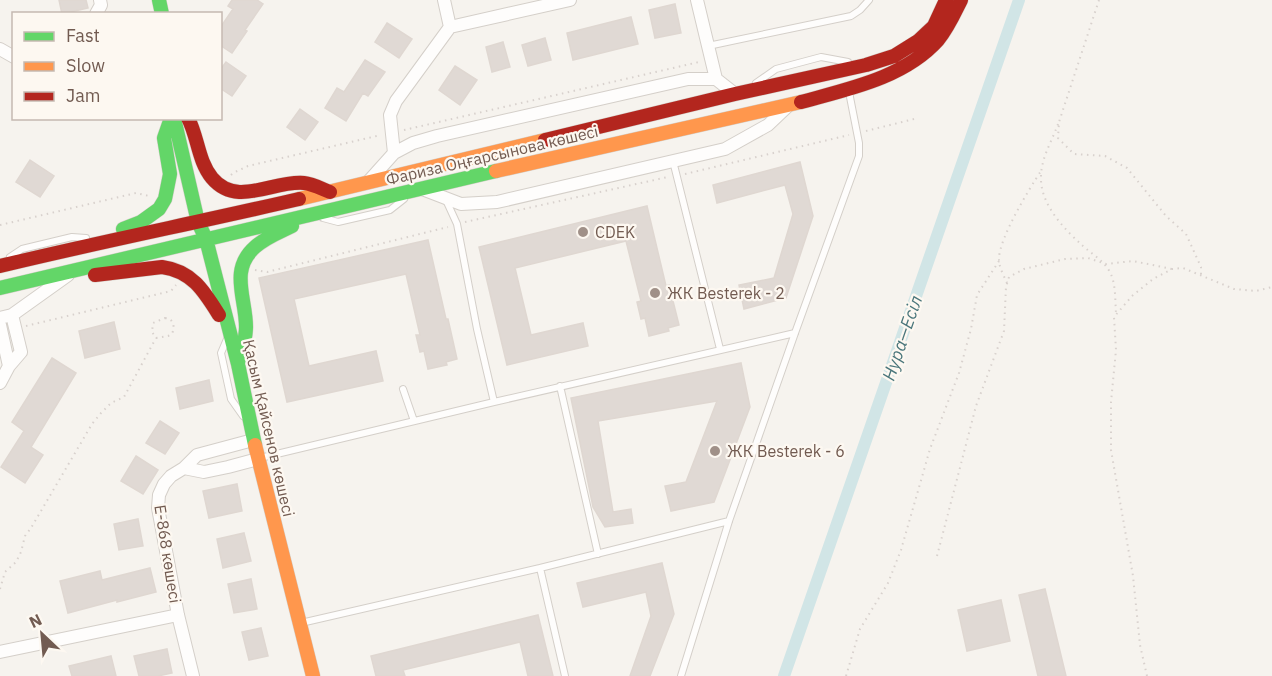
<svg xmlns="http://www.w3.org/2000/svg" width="1272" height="676" font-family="'IBM Plex Sans',sans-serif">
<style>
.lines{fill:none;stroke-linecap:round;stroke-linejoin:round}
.canal{stroke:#d1e5e6;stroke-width:12}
.building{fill:#e0d9d4;stroke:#dfd7d1;stroke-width:1.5}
.lane-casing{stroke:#d4cfc9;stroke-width:8}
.street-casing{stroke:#d4cfc9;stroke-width:14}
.fast-casing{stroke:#d4cfc9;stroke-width:15}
.slow-casing{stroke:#d4cfc9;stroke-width:15}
.jam-casing{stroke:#d4cfc9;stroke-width:15}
.path{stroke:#d8d1cd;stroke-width:2;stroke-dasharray:1.5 4.5;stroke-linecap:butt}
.lane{stroke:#fefdfc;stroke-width:6}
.street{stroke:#fefdfc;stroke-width:12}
.fast{stroke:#63d668;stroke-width:14}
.slow{stroke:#ff974d;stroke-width:14}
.jam{stroke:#b3261e;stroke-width:14}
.poi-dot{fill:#a09088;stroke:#fdf8f1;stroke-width:2}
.labels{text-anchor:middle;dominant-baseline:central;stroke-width:4.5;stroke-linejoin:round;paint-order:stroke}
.street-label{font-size:16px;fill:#725b51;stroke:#fdf8f1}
.poi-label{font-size:16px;fill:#725b51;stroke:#fdf8f1;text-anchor:start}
.water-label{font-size:18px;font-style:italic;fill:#4a767b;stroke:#fdf8f1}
</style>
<rect width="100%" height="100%" fill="#f6f3ee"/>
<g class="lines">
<path class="canal" d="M784 676 1019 0"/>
</g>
<path class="building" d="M59 0H86L88 8 62 14Z
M232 0H257L263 4 245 30 247 31 232 53 220 45V28L233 9 228 6Z
M675 4 681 33 655 38 649 10Z
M631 17 638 44 573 60 567 33Z
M387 23 412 39 399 58 375 42Z
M545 38 551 60 528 66 522 45Z
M503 42 510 67 492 72 486 47Z
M365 60 385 72 368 96 363 93 346 121 325 108 337 88 344 92Z
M226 62 246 76 232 96 220 88V70Z
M455 66 477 80 460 105 439 90Z
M300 109 318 122 305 140 287 127Z
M30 160 54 176 40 197 16 182Z
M800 162 813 216 786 298 744 309 739 285 774 278 793 214 785 185 717 203 713 185Z
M647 206 666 286 669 285 679 325 668 328 669 331 649 336 645 318 641 319 637 302 641 301 626 241 515 268 531 335 583 323 588 346 507 365 479 247Z
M428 240 446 319H448L457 359 446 362 447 365 428 369 424 351 420 352 416 335H420L406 274 294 299 309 366 376 351 383 381 287 402 259 278Z
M114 322 120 349 85 358 79 331Z
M52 358 76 373 31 447 43 455 25 483 1 467 24 431 12 422Z
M741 363 750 407 714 502 671 511 665 486 686 482 717 401 598 421 613 512 631 509 633 523 605 527 593 507 571 398Z
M209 380 213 401 180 409 176 388Z
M160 421 179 433 165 454 146 443Z
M136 456 158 470 143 494 121 481Z
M237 484 242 511 209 518 203 491Z
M138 519 143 546 119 550 114 524Z
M244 533 251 561 223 568 217 539Z
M662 563 674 614 650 676H630L651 616 646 592 583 607 577 583Z
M150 568 156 592 117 602V600L68 613 60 581 100 571 102 580Z
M251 579 257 609 234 613 228 584Z
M1045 589 1066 676H1038L1019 595Z
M1001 600 1010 641 967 651 958 610Z
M538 615 553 676H528L520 642 403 670 405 676H376L371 656Z
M261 628 268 656 249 660 242 632Z
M167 649 172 673 158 676H139L134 656Z
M111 656 116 676H72L69 666Z"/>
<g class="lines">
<g class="lane-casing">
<path id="lane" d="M708 46 851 16 860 10 869 0
M756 83 776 69 821 57 848 62
M673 161 720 349
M323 218 338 222 390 210 404 199
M10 257 22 249 72 237 86 238
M227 339 221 353 231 399 243 416
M560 386 598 554
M403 389 414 421
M494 402 795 333
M260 458 494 402 477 329 457 224 446 200
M540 568 565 676
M301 623 540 568 729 521
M681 676 729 521 795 333 859 156V143L849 92"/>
</g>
<g class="street-casing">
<path id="street" d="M697 0 716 79
M96 14 101 5 100 0
M450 27 570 0
M0 49 14 57
M394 153 390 115 396 101 450 27 444 0
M368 182 394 153 413 143 437 136 688 79H716L735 94
M422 189 461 204 497 202 725 149 768 125 788 106
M0 318 12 315 68 275
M0 325 9 366
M0 383 9 366 21 352 12 315
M184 468 204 472 228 467 258 459
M0 652 178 615
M193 676 178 615 158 508 159 495 164 484 171 476 184 468 197 455 253 440"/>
</g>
<g class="fast-casing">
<path id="fast" d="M159 0 162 14
M174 118 198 222 206 239 238 364 255 445
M123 229 141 222 159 209 165 199 170 174 164 138 171 118
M0 288 496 171
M238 363C242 351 246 339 246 327 246 298 229 270 255 247 266 237 280 232 292 226"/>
</g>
<g class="slow-casing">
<path id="slow" d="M496 171 801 102
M299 199 545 140
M255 445 313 676"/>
</g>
<g class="jam-casing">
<path id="jam" d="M801 102C848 89 904 78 938 40 948 28 954 14 961 0
M188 118C198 137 198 161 212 178 237 208 273 180 304 183 313 184 322 189 330 192
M545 140 735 94 866 65 894 56 918 41 934 26 946 0
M0 266C99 242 200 222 299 199
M95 275 162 267C192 271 204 291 219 315"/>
</g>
<path class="path" d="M1099 0 1059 122 1058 138 1074 154 1105 156 1127 168 1166 216 1186 234 1201 267V276
M1058 124C1052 141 1041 158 1041 177 1040 204 1064 229 1083 246 1093 255 1103 260 1110 272 1116 284 1115 300 1116 313
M404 130 699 62
M866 131 918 118
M685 174 849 135
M231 175 233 173 248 166 381 135
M465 222 668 177
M0 225 136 193 149 196
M255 270 267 272 448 227
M1007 283C1004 276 999 267 999 260 998 240 1029 189 1041 171
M165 318C174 319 175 326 172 334L168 336 156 338 152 332 153 323Z
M26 326 171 291 176 285
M937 556 976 406 1004 331 1006 287 1009 277 1024 269 1065 259 1088 258 1106 264 1133 261 1172 269
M0 589 5 572 16 562 21 552 25 536 31 528 92 424 101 413 111 403 124 397 156 338
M846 676 860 629 888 583 901 550 930 449 959 373 971 329 977 295 999 261
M1147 676 1140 645 1133 576 1111 450V402L1116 350 1114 317 1132 296 1153 279 1172 269 1183 268 1234 289 1256 291 1272 287"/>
<use href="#lane" class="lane"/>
<use href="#street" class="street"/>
<use href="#fast" class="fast"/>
<use href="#slow" class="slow"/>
<use href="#jam" class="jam"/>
</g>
<g class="poi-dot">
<circle cx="583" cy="232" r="6"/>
<circle cx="655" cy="293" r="6"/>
<circle cx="715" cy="451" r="6"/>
</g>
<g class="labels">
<g class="street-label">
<text transform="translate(492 155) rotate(-13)">Фариза Оңғарсынова көшесі</text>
<text transform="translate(269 428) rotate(77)">Қасым Қайсенов көшесі</text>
<text transform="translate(168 554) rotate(81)">Е-868 көшесі</text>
</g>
<g class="poi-label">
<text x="595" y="232">CDEK</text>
<text x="667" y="293">ЖК Besterek - 2</text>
<text x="727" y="451">ЖК Besterek - 6</text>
</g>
<g class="water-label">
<text transform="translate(902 338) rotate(-71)">Нура—Есіл</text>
</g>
</g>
<rect x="12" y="12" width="210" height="108" fill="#fdf8f1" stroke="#c5b9b1" stroke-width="1.5"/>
<rect x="24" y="32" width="30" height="9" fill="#63d668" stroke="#c5b9b1" stroke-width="1.5"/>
<text x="66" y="42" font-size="18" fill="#725b51">Fast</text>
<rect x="24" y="62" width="30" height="9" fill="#ff974d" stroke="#c5b9b1" stroke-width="1.5"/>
<text x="66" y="72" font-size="18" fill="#725b51">Slow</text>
<rect x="24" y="92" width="30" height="9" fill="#b3261e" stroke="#c5b9b1" stroke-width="1.5"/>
<text x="66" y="102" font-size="18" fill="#725b51">Jam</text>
<g transform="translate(42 634) rotate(334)" stroke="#fdf8f1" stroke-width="4.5" paint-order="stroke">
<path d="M0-4.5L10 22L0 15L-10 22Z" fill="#725b51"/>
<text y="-9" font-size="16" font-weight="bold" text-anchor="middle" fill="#725b51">N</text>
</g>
</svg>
